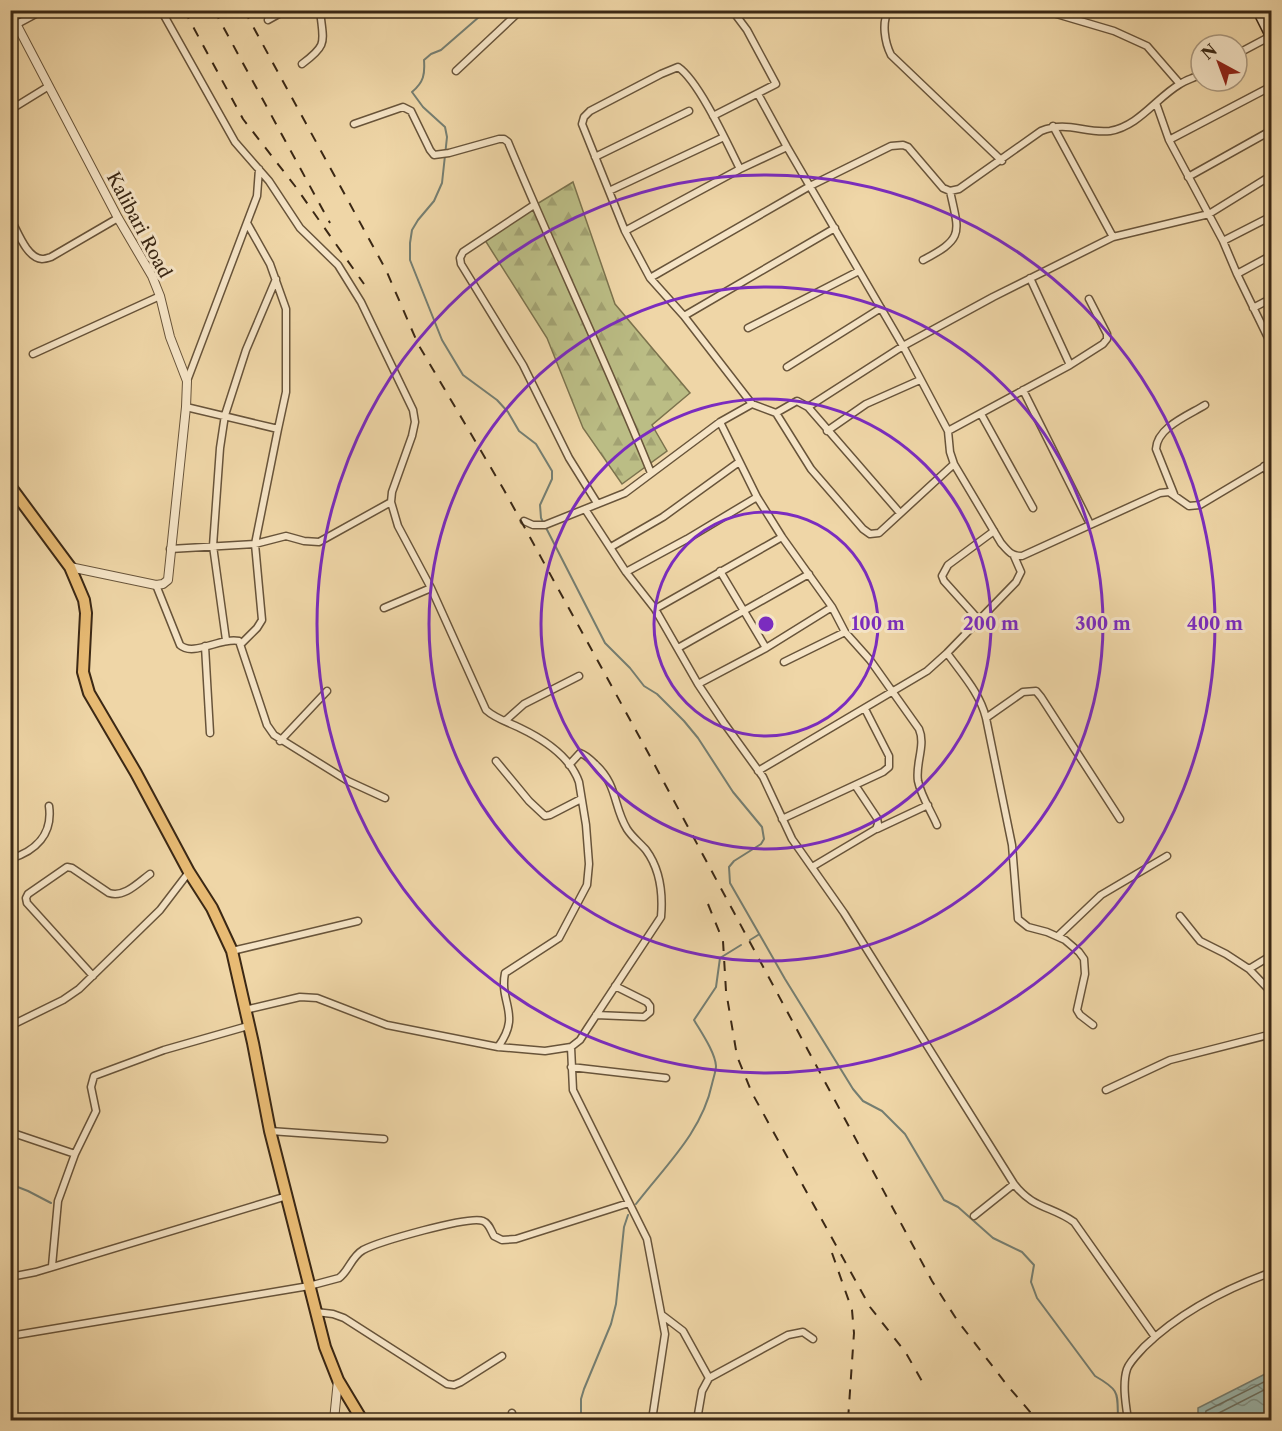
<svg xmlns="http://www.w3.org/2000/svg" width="1282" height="1431" font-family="'Libre Caslon Text',serif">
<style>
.forest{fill:url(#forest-firs);stroke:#7b724d;stroke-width:1.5}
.water{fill:url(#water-waves);stroke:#757e71;stroke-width:1.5}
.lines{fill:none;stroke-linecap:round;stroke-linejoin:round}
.shore{stroke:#6b7062;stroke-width:1.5}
.stream{stroke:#757e71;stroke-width:2}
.minor-casing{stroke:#68543a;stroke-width:9}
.tertiary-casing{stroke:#68543a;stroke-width:10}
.secondary-casing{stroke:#3b2815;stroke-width:11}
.trunk-casing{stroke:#3b2815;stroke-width:14}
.minor{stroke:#f5e4c6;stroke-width:6}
.tertiary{stroke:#f5e4c6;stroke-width:8}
.secondary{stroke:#f5e4c6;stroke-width:8}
.trunk{stroke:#e8bb74;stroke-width:10}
.rail{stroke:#3b2815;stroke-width:2;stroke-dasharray:10 10;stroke-linecap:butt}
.ring{fill:none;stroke:#7b2cbf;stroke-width:3}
.labels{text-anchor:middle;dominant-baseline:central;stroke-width:6;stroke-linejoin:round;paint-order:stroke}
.street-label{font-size:18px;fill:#3b2815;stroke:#f5e4c6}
.centre{fill:#7b2cbf;stroke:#f5e4c6;stroke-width:3}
.ring-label{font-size:18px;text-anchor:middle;font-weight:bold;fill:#7b2cbf;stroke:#f5e4c6;stroke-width:6;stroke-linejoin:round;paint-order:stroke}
</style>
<defs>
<pattern id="forest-firs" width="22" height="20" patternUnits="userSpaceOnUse" patternTransform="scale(1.5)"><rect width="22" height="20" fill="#bbbd85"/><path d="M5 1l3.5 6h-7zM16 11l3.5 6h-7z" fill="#a2a272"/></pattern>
<pattern id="water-waves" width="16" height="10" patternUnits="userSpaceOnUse" patternTransform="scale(1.5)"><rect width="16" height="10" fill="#9bb8af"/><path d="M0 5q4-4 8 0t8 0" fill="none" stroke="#80968d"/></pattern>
</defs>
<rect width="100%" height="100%" fill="#efd6a7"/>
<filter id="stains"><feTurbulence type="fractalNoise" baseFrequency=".00333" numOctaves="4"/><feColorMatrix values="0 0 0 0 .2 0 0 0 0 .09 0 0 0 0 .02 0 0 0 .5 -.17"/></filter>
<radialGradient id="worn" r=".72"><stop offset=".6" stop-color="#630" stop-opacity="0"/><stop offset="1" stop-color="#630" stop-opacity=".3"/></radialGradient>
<path class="forest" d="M573 182 615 304 690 393 652 425 667 451 622 484 583 428 547 338 483 237Z"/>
<path class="water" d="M1271 1371V1420H1198V1408Z"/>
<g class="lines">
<path class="shore" d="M1204 1420 1206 1411 1272 1378
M1212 1420 1213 1416 1272 1386"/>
<path class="stream" d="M487 10 441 50 431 54 424 60C425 74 424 82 412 92L423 107 445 127 447 137 442 183 434 201 418 220 412 230 410 243V260L442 340 463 375 497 400 508 412 519 431 536 444 552 471V479L540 505 541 518 605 643 630 668 644 686 657 694 684 721 698 738 733 792 762 827 764 839 761 844 734 861 729 867 730 883 785 979 853 1089 863 1101 882 1111 905 1134 944 1200 958 1207 993 1238 1022 1252 1034 1265 1031 1282 1037 1298 1095 1376C1121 1391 1117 1393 1118 1420
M750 940 758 935
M10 1184 28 1191 51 1203
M636 1204C665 1166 702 1132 712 1084 713 1079 716 1071 716 1066 715 1052 701 1032 694 1020L716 987 720 958 741 945
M581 1420V1399L584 1389 611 1324 616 1304 624 1227 628 1215"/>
<g class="minor-casing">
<path id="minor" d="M161 10 235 142 269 181 300 228 338 265 361 302 413 410 415 422 412 436 392 492 391 502 398 526 431 588 486 710C496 719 508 722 520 728 543 739 570 756 579 782L586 825 589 864 587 885 559 938 505 973C499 1004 522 1014 498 1047
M889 10C881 22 885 43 891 55L1002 161
M1043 10 1114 31 1147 46 1180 84
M953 11 955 10
M268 20 286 10
M17 24 43 10
M1237 54 1269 37
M302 64C329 44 323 42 320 10
M456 71 521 10
M758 94 787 147 903 346 948 431 950 452 954 464 1001 543C1008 551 1011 556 1022 556L1160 493 1169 492 1189 506 1200 505 1272 462
M1156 103 1169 140 1223 241 1237 274 1272 346
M10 110 49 86
M713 116 776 84 747 30 732 10
M354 124 403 107 411 111 430 150 434 155 449 153 499 139H504L508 142C554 253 606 361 651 473
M1053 126 1113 237
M1169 140 1272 86
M595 157 689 111
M1188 177 1272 130
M609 191 724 137
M534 205 463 252 460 258 461 264 523 365 569 458 597 503
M10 218C17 229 26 258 42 259 45 259 48 258 51 257L118 218
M247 223 270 264 286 309V392L278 429
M625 231 740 169
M1223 241 1272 216
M923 260C965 238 959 233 950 191
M1237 274 1272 255
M650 278 810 186 891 146 903 145 908 147 943 188 950 191 959 189 1041 131C1067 120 1085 134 1110 131 1139 126 1156 98 1180 84 1186 80 1194 78 1201 74
M1030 278 1070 365
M1253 308 1272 298
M684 316 835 228
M748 328 859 271
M33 354 160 296
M787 367 881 308
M187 381 257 196 259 169
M1023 390 1090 524
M752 404 684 316 650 278 625 231 582 124 584 117 590 111 661 74 678 67C699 81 728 145 740 169L787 147
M186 407 278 429 255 544 262 620 257 628 241 644
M808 407 903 346 993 297 1113 237 1209 214 1272 175
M776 413 811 469 863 529 870 534 879 533 954 464
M981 414 1033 508
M720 422 757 497 782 537 832 607 845 632 870 660 919 729C926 745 915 764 918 781 921 796 931 811 937 825
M827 431 866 404 920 380
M948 431 1070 365 1103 344 1107 339V334L1089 299
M1264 466 1272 479
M1174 494 1156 449C1157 427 1189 415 1205 405
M585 509 626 572 655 609 698 684 724 723 763 777 792 839 844 913 1014 1184C1033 1209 1052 1206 1074 1222L1155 1337
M524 521 533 525H545L625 493 720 422 752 404 776 413 797 401 808 407 900 513
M611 547 663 517 739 462
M170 549 255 544 286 536 304 541 319 542 391 502
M720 571 766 648
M626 572 687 539 757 497
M156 585 180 645C193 657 221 637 239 641L267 725 274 735 348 781 385 798
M384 608 431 588
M655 609 782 537
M979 620 944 581 942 576 948 565 994 531
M226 640 213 546 220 448 225 415 246 350 276 279
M205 646 210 733
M678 648 809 574
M947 653C962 674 980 693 986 718L1012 845 1018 919 1028 927 1047 932 1065 940 1079 952 1084 959 1085 974 1077 1010 1080 1015 1093 1025
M784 662 845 632
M698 684 766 648 832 607
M986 718 1023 692 1036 691 1041 697 1120 819
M505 721 524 704 579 676
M280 741 327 691
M496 761 529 801 545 816 550 815 581 799
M758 771 927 671 947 653 1016 582 1021 572 1014 556
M782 819 883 772 889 767V756L865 709
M877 829 928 805
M10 859C36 851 53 834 49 806
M812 867 876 829 878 824 877 818 855 785
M1180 916 1200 941 1226 954 1249 969 1272 993
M1058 936 1101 895 1167 856
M232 951 358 921
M1249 969 1272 955
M93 976 27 903 26 898 28 894 67 867 72 868 109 893C124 898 138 883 150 874
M245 1010 300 997 317 998 387 1025 498 1047 545 1051 571 1047 580 1040 587 1029 661 917C663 894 660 869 646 850 640 843 632 837 627 829 613 806 618 785 595 764 590 759 586 755 580 753L569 765
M596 1015 644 1017 650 1012V1006L647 1002 615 986
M10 1026 63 1000 79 989 160 910 189 872
M571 1047 573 1090 647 1239 665 1334 652 1420
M571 1067 666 1078
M1106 1090 1170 1060 1272 1034
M270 1131 384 1139
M10 1132 75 1154
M1271 1163 1272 1167
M974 1216 1014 1184
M52 1266 58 1201 75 1154 96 1111 91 1087 94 1076 164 1050 248 1026
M10 1277 36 1272 287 1196
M316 1312 333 1314 344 1318 447 1384 454 1385 461 1382 502 1356
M662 1315 683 1331 709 1378
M10 1336 309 1286 339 1278C349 1271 351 1257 363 1250 378 1242 470 1215 483 1221 489 1223 491 1231 494 1236L502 1240 516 1239 629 1203
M512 1413 513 1420
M697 1420 702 1391 709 1378 788 1335 803 1332 813 1339
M1128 1420C1126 1406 1122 1384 1127 1369 1130 1361 1138 1354 1144 1347 1180 1312 1225 1289 1272 1272"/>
</g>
<g class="tertiary-casing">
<path id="tertiary" d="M10 12 118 218 152 276 160 296 170 337 187 381 186 407 168 580 163 584 156 585 70 567
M334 1420 338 1380"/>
</g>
<g class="secondary-casing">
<path id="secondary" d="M1257 10 1272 40"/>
</g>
<g class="trunk-casing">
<path id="trunk" d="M10 486 70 567 84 600 86 613 83 672 89 693 136 773 189 872 212 908 232 951 253 1043 270 1131 325 1347 338 1380 362 1420"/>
</g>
<use href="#minor" class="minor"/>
<use href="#tertiary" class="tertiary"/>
<use href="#secondary" class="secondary"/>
<use href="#trunk" class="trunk"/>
<path class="rail" d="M184 10 243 119 295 186 364 284
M214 10 330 223
M244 10 386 270 418 344 504 490 645 747 932 1281 957 1320 1007 1385 1037 1420
M708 904 723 941 726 991 737 1056 752 1093 870 1307 906 1353 923 1383
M832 1253 852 1310 854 1333 848 1420"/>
</g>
<g class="ring">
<circle cx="766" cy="624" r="112"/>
<circle cx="766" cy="624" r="225"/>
<circle cx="766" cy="624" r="337"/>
<circle cx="766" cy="624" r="449"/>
</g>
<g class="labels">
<g class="street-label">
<text transform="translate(139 225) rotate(62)">Kalibari Road</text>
</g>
</g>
<circle cx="766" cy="624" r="9" class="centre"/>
<g class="ring-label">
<text x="878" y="630">100 m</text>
<text x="991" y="630">200 m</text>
<text x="1103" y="630">300 m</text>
<text x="1215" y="630">400 m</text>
</g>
<rect width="1282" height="1431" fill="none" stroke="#efd6a7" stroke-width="36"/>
<rect x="12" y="12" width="1258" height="1407" fill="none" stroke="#3b2815" stroke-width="3"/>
<rect x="18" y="18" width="1246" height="1395" fill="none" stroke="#3b2815" stroke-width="1.5"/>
<g transform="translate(1219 63) rotate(319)"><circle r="28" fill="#f5e4c6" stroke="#ab997f" stroke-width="1.5"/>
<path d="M0-4.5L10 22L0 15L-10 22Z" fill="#8f2418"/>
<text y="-9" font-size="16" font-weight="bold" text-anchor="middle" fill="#3b2815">N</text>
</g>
<rect width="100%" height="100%" filter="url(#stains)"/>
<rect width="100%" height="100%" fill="url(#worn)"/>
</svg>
